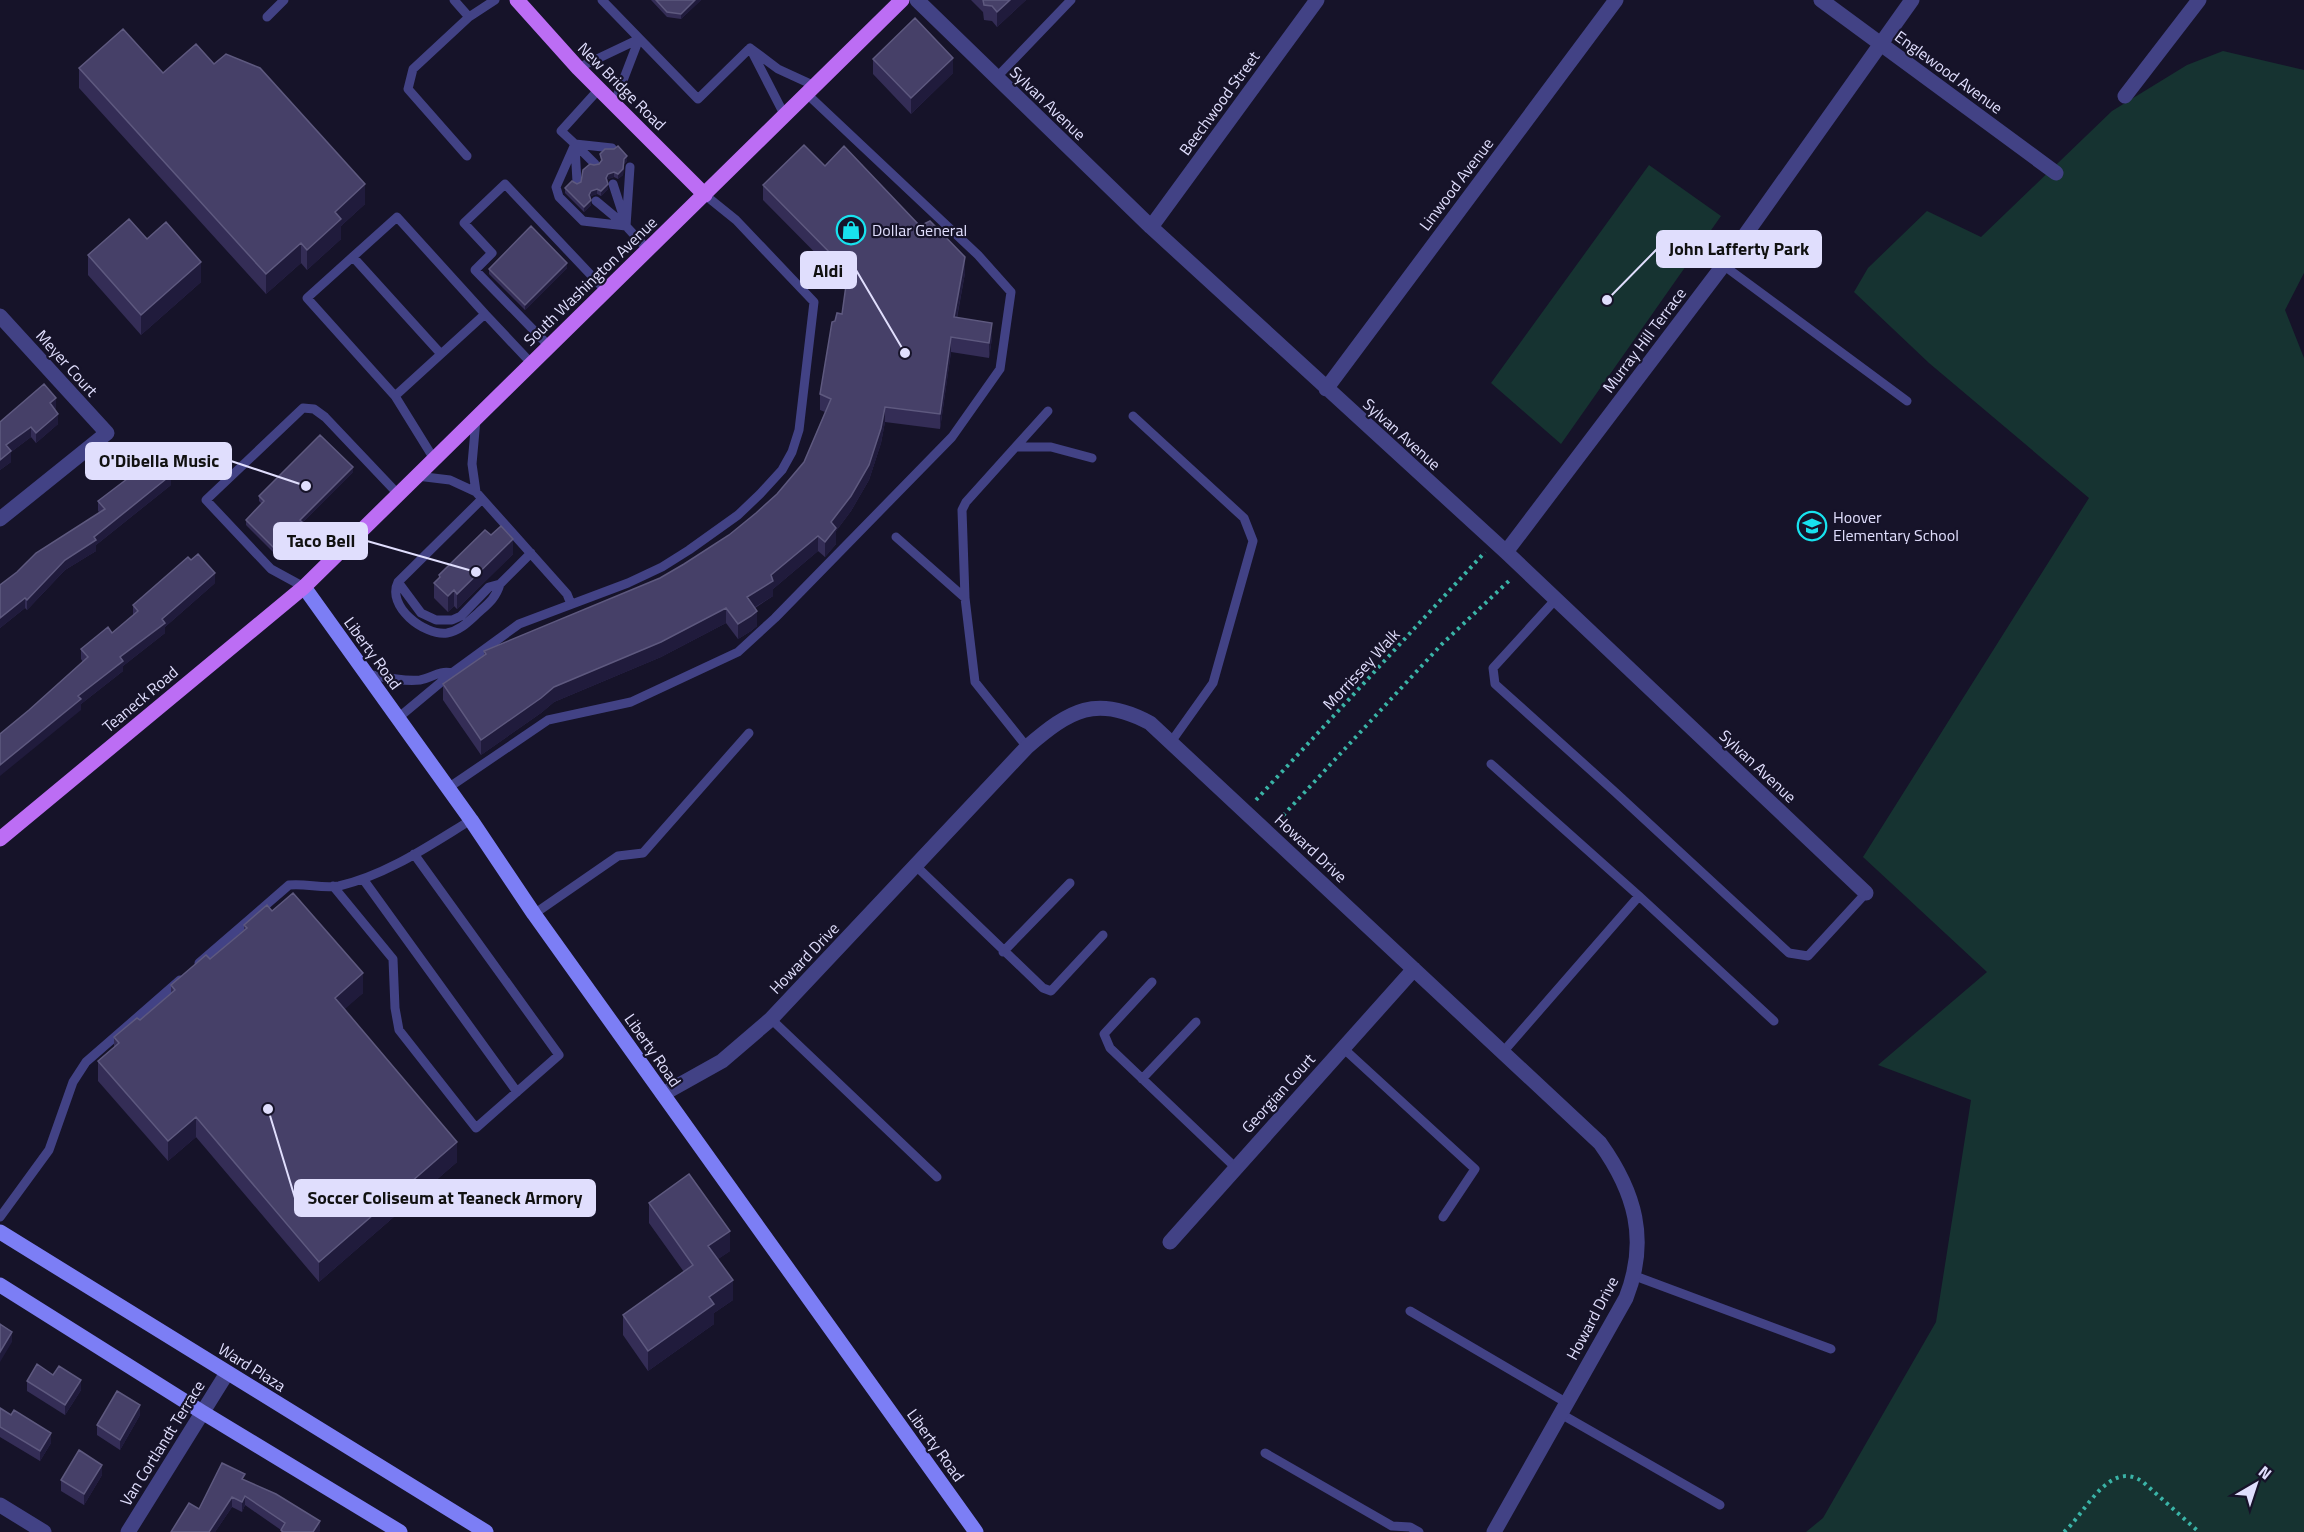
<svg xmlns="http://www.w3.org/2000/svg" width="2304" height="1532" font-family="'Titillium Web',sans-serif">
<style>
.green{fill:#163331}
.lines{fill:none;stroke-linecap:round;stroke-linejoin:round}
.path{stroke:#3ab4a7;stroke-width:4;stroke-dasharray:3 4.5;stroke-linecap:butt}
.lane{stroke:#424285;stroke-width:9}
.street{stroke:#424285;stroke-width:15}
.secondary{stroke:#7c7ef5;stroke-width:15}
.primary{stroke:#bc6df4;stroke-width:15}
.wall{fill:#342d56}
.shaded-wall{fill:#201b3c}
.building{fill:#464068;stroke:#5e597f;stroke-width:1.5}
.labels{text-anchor:middle;dominant-baseline:central;stroke-width:4.5;stroke-linejoin:round;paint-order:stroke}
.street-label{font-size:16px;fill:#e0defd;stroke:#161329}
.poi-label{font-size:16px;fill:#e0defd;stroke:#161329;text-anchor:start}
.leader{fill:none;stroke:#e0defd;stroke-width:2}
.callout-dot{fill:#e0defd;stroke:#161329;stroke-width:2}
.callout{fill:#e0defd;stroke:#e0defd;stroke-width:2}
.callout-label{font-size:18px;text-anchor:middle;font-weight:bold;fill:#111}
</style>
<rect width="100%" height="100%" fill="#161329"/>
<path class="green" d="M2223 51 2304 70V273L2285 310 2304 358V1532H1806L1823 1518 1936 1322 1971 1100 1878 1065 1987 972 1863 857 2089 498 1929 363 1854 292 1868 268 1927 211 1981 237 2112 111 2187 65Z
M1649 165 1721 216 1561 444 1491 383Z"/>
<g class="lines">
<path class="path" d="M1256 800 1485 552
M1278 821 1442 644 1512 578
M2064 1532C2085 1514 2109 1458 2143 1482L2199 1532"/>
<path class="lane" d="M454 0 469 17
M602 0 698 99 750 48
M267 17 284 0
M578 68 639 39
M996 78 1071 0
M599 89 561 131 575 144 612 148
M614 104 639 39
M785 116 750 48 778 69 815 86
M575 144 556 187 559 197 583 221 626 226
M575 144 595 164
M575 146 577 182
M467 156 408 89 413 69 469 17 495 0
M613 184 625 221
M596 201 626 226 648 250
M626 226 630 167
M353 257 441 354
M1723 265 1907 401
M549 346 475 270 492 253 464 223 505 184 606 291
M395 396 485 314 532 364
M1133 416 1244 518 1253 541 1213 683 1171 742
M476 419 472 464 476 492
M1016 447H1051L1092 458
M434 459 395 396 307 298 397 217 485 314
M417 476 450 480 476 492 567 594 571 604
M482 499 398 582C386 606 424 636 447 633 460 631 469 621 478 613 488 604 496 598 500 584
M896 537 965 598 975 682 1027 747
M398 582 421 613 436 620H452L461 616 489 587 500 584 531 553
M304 587 271 569 206 500 303 408 314 409 325 417 398 494
M965 598 962 510 966 502 1048 411
M1556 599 1493 668 1495 684 1615 792 1789 953 1808 956 1866 893
M367 674C383 677 403 682 420 680 432 678 439 670 452 673
M398 718 452 673 519 624 628 583 662 567 689 550 738 515 760 494 782 470 792 452 799 430 814 302 736 220 705 195
M1491 764 1639 896
M448 788 548 720 631 702 738 652 775 618 952 437 1000 369 1011 292 978 255 807 94
M916 866 1043 988 1051 991 1103 935
M363 879 517 1092
M333 886 393 959 395 1008 399 1030 476 1128 559 1055 414 854
M534 914 618 856 643 853 749 733
M1003 952 1070 883
M199 963 289 885C306 883 322 889 339 886 387 875 430 845 471 820
M1152 982 1104 1034 1110 1048 1236 1168
M771 1019 937 1177
M1343 1048 1475 1169 1443 1217
M1503 1052 1639 896 1774 1021
M1142 1079 1196 1022
M0 1217 49 1150 73 1082 86 1062 180 980
M1635 1276 1831 1349
M1410 1311 1567 1403
M1561 1414 1720 1505
M1265 1453 1392 1526 1410 1527 1419 1532"/>
<path class="street" d="M917 0 1151 227 1506 552 1866 893
M1821 0 2056 173
M2125 96 2199 0
M1151 227 1317 0
M0 316 107 433 0 519
M1326 389 1616 0
M1506 552 1728 259 1912 0
M663 1094 722 1061 771 1019 1027 747C1070 710 1096 694 1150 723L1600 1143C1635 1192 1649 1240 1626 1298L1494 1532
M1170 1242 1414 969
M0 1505 44 1532
M128 1532 227 1373"/>
<path class="secondary" d="M304 587 471 820 534 914 976 1532
M0 1232 486 1532
M0 1285 202 1412 400 1532"/>
<path class="primary" d="M517 0 578 68 705 195
M0 839 304 587 902 0"/>
</g>
<path class="wall" d="M651 0H701L681 19 667 17Z
M971 0H1026L997 27 992 21 984 20 983 12Z
M873 59 953 73 911 114 873 74Z
M214 64 365 204 341 226V239L307 270 301 263 266 294 79 88V68L163 73Z
M600 154 627 161 624 164 623 175 618 179 614 177 608 179 607 182 608 189 601 196 597 194 591 196 590 198 591 205 584 212 565 193V188L581 182 594 165 599 164 601 162Z
M825 166 965 273 957 318 992 338 989 358 951 352 940 429 885 422 881 443 869 480 851 511 836 531V544L825 557 818 551 773 589V596L755 608 757 626 751 631 738 639 726 623 661 657 554 702 541 713 481 755 443 700V684L484 655V651L660 578 684 564 729 535 756 513 777 494 804 462 825 412 820 410V394L835 321 842 314 846 284 763 200V185Z
M147 239 201 282 141 335 88 275V255Z
M567 268 525 310 489 274V269Z
M56 408 55 409 58 424 36 443 31 437 11 452V462L0 470V422Z
M353 472 303 522 307 532 280 559 246 525V520L262 504 259 501V496Z
M171 485 96 545V551L65 570 27 610 25 608 0 628V585L100 513 98 511V501Z
M491 535 513 554 457 609 454 606 448 612 434 598V583L439 578V575Z
M215 583 165 627V633L123 666V671L81 704V710H29L83 662 81 659V649L112 633 133 615V605Z
M272 911 363 993 344 1009 457 1162 319 1282 196 1137 168 1161 98 1081V1061L114 1047V1037L140 1020 171 993V985L210 959 244 931V925Z
M649 1203 730 1251 718 1259 733 1300 714 1313V1324L648 1371 623 1335V1315L684 1272 649 1223Z
M53 1375 81 1390 65 1415 27 1391V1381Z
M0 1408 51 1443 40 1461 0 1437Z
M140 1415 120 1450 97 1435V1425Z
M102 1475 84 1505 61 1491V1480Z
M245 1480 320 1530 319 1532H281V1530L245 1505 242 1512 232 1507 215 1532H171L199 1509Z"/>
<path class="shaded-wall" d="M695 0H701L681 19V14Z
M1010 0H1026L997 27V12Z
M953 58V73L911 114V98Z
M627 156V161L624 164 623 175 618 179V174L624 159Z
M614 172V177L608 179 606 183V178L608 174Z
M365 184V204L341 226V239L307 270V250L335 212Z
M608 184V189L601 196V191Z
M597 189V194L591 196 589 200V195L591 191Z
M591 200V205L584 212V207Z
M301 243V263L266 294V274Z
M965 257V273L954 332V317Z
M201 262V282L141 335V315Z
M567 263V268L525 310V305Z
M992 323V338L989 358V343Z
M951 337V352L940 429V414Z
M56 398V408L50 413V403Z
M885 407V422L881 443 869 480 851 511 836 531V544L825 557V542L831 522Z
M58 414V424L36 443V433Z
M31 427V437L11 452V462L0 470V460L6 445Z
M353 467V472L300 525V520Z
M171 475V485L96 545V551L65 570 27 610V600L65 560Z
M307 527V532L280 559V554Z
M818 536V551L773 589V596L747 612V597L771 575Z
M513 539V554L457 609V594Z
M215 573V583L165 627V633L123 666V671L81 704V710L0 776V765L78 696 162 619Z
M454 590V606L448 612V596Z
M25 598V608L0 628V618Z
M726 608V623L661 657 554 702 541 713 481 755V740L554 687Z
M757 611V626L751 631 738 639V624Z
M363 973V993L335 1018V998Z
M196 1117V1137L168 1161V1141Z
M457 1142V1162L319 1282V1262Z
M730 1231V1251L708 1266V1246Z
M733 1280V1300L714 1313V1324L648 1371V1351L709 1297Z
M12 1332V1342L0 1362V1352Z
M81 1380V1390L65 1415V1405Z
M140 1405V1415L120 1450V1440Z
M51 1433V1443L40 1461V1451Z
M102 1465V1475L84 1505V1494Z
M245 1496V1505L242 1512V1502Z
M232 1497V1507L215 1532H209Z
M320 1521V1530L319 1532H313Z"/>
<path class="building" d="M656 0H695L681 14 667 12Z
M983 0H1010L997 12 992 6 984 5Z
M915 18 953 58 911 98 873 59Z
M123 29 163 73 196 44 214 64 226 54 260 68 365 184 335 212 341 219 307 250 301 243 266 274 79 68Z
M804 145 825 166 844 146 920 226 930 221 965 257 954 317 992 323 989 343 951 337 940 414 885 407 881 428 869 465 851 496 831 522 836 528 825 542 818 536 771 575 773 581 747 597 757 611 751 616 738 624 726 608 661 642 554 687 541 698 481 740 443 684 486 654 484 651 660 578 684 564 729 535 756 513 777 494 804 462 831 399 820 394 832 322 835 321 837 313 842 314 848 271 763 185Z
M618 146 627 156 624 159 623 169 618 174 614 172 608 174 606 178 608 184 601 191 597 189 591 191 589 195 591 200 584 207 565 188 572 181 577 184 581 182 583 170 590 164 594 165 599 164 602 160 600 154 605 149H614Z
M129 219 147 239 166 222 201 262 141 315 88 255Z
M531 226 567 263 525 305 489 269Z
M44 384 56 398 50 403 58 414 36 433 31 427 6 445 11 451 0 460V422Z
M320 435 353 467 300 520 307 527 280 554 246 520 264 501 259 496Z
M156 457 171 475 94 537 96 540 65 560 27 600 25 598 0 618V585L17 572 36 553 105 509 98 501Z
M501 526 513 539 457 594 454 590 448 596 434 583 440 577 439 575 485 530 491 535Z
M198 554 215 573 162 619 165 623 120 657 123 661 78 696 81 699 0 765V734L29 710 88 657 81 649 108 627 112 633 138 611 133 605 188 557 191 560Z
M293 893 363 973 335 998 457 1142 319 1262 196 1117 168 1141 98 1061 119 1043 114 1037 137 1018 140 1020 175 990 171 985 206 955 210 959 247 928 244 925 267 905 272 911Z
M689 1174 730 1231 708 1246 733 1280 709 1297 714 1304 648 1351 623 1315 693 1265 649 1203Z
M0 1324 12 1332 0 1352Z
M37 1364 53 1375 59 1366 81 1380 65 1405 27 1381Z
M117 1391 140 1405 120 1440 97 1425Z
M0 1408 11 1415 14 1410 51 1433 40 1451 0 1427Z
M79 1450 102 1465 84 1494 61 1480Z
M222 1463 245 1474 242 1479 276 1494 320 1521 313 1532H283L281 1530 285 1523 245 1496 242 1502 232 1497 209 1532H171L189 1503 199 1509Z"/>
<defs>
<g id="shop-ring" transform="scale(1.5)"><circle r="9.5" fill="#161329" stroke="#18e2ee" stroke-width="1.5"/><path d="M-5-2.5h2.3a2.7 3.5 0 0 1 5.4 0H5L5.5 6h-11ZM-1.5-2.5h3a1.5 2.3 0 0 0-3 0Z" fill="#18e2ee"/></g>
<g id="school-ring" transform="scale(1.5)"><circle r="9.5" fill="#161329" stroke="#18e2ee" stroke-width="1.5"/><path d="M0-5L7-2L0 1L-7-2ZM-4 1L0 2.5L4 1V4Q0 6-4 4Z" fill="#18e2ee"/></g>
</defs>
<g fill-rule="evenodd">
<use href="#shop-ring" x="851" y="230"/>
<use href="#school-ring" x="1812" y="526"/>
</g>
<g class="labels">
<g class="street-label">
<text transform="translate(1949 72) rotate(36)">Englewood Avenue</text>
<text transform="translate(622 86) rotate(45)">New Bridge Road</text>
<text transform="translate(1048 103) rotate(44)">Sylvan Avenue</text>
<text transform="translate(1219 103) rotate(-54)">Beechwood Street</text>
<text transform="translate(1456 184) rotate(-53)">Linwood Avenue</text>
<text transform="translate(590 281) rotate(-44)">South Washington Avenue</text>
<text transform="translate(1644 340) rotate(-53)">Murray Hill Terrace</text>
<text transform="translate(67 363) rotate(48)">Meyer Court</text>
<text transform="translate(1402 434) rotate(42)">Sylvan Avenue</text>
<text transform="translate(373 653) rotate(54)">Liberty Road</text>
<text transform="translate(1361 669) rotate(-47)">Morrissey Walk</text>
<text transform="translate(140 699) rotate(-40)">Teaneck Road</text>
<text transform="translate(1758 766) rotate(43)">Sylvan Avenue</text>
<text transform="translate(1311 848) rotate(43)">Howard Drive</text>
<text transform="translate(804 958) rotate(-46)">Howard Drive</text>
<text transform="translate(653 1050) rotate(55)">Liberty Road</text>
<text transform="translate(1278 1093) rotate(-48)">Georgian Court</text>
<text transform="translate(1592 1318) rotate(-62)">Howard Drive</text>
<text transform="translate(252 1367) rotate(32)">Ward Plaza</text>
<text transform="translate(162 1443) rotate(-58)">Van Cortlandt Terrace</text>
<text transform="translate(936 1445) rotate(54)">Liberty Road</text>
</g>
<g class="poi-label">
<text x="872" y="230">Dollar General</text>
<text x="1833" y="517">Hoover<tspan x="1833" dy="18">Elementary School</tspan></text>
</g>
</g>
<path class="leader" d="M1607 300L1657 249M905 353L856 270M306 486L231 461M476 572L367 541M268 1109L295 1198"/>
<g class="callout-dot">
<circle cx="1607" cy="300" r="6"/>
<circle cx="905" cy="353" r="6"/>
<circle cx="306" cy="486" r="6"/>
<circle cx="476" cy="572" r="6"/>
<circle cx="268" cy="1109" r="6"/>
</g>
<g class="callout">
<rect x="1657" y="231" width="164" height="36" rx="6"/>
<rect x="801" y="252" width="55" height="36" rx="6"/>
<rect x="86" y="443" width="145" height="36" rx="6"/>
<rect x="274" y="523" width="93" height="36" rx="6"/>
<rect x="295" y="1180" width="300" height="36" rx="6"/>
</g>
<g class="callout-label">
<text x="1739" y="255">John Lafferty Park</text>
<text x="828" y="277">Aldi</text>
<text x="159" y="467">O'Dibella Music</text>
<text x="321" y="547">Taco Bell</text>
<text x="445" y="1204">Soccer Coliseum at Teaneck Armory</text>
</g>
<g transform="translate(2256 1484) rotate(39)" stroke="#161329" stroke-width="4.5" paint-order="stroke">
<path d="M0-4.5L10 22L0 15L-10 22Z" fill="#e0defd"/>
<text y="-9" font-size="16" font-weight="bold" text-anchor="middle" fill="#e0defd">N</text>
</g>
</svg>
